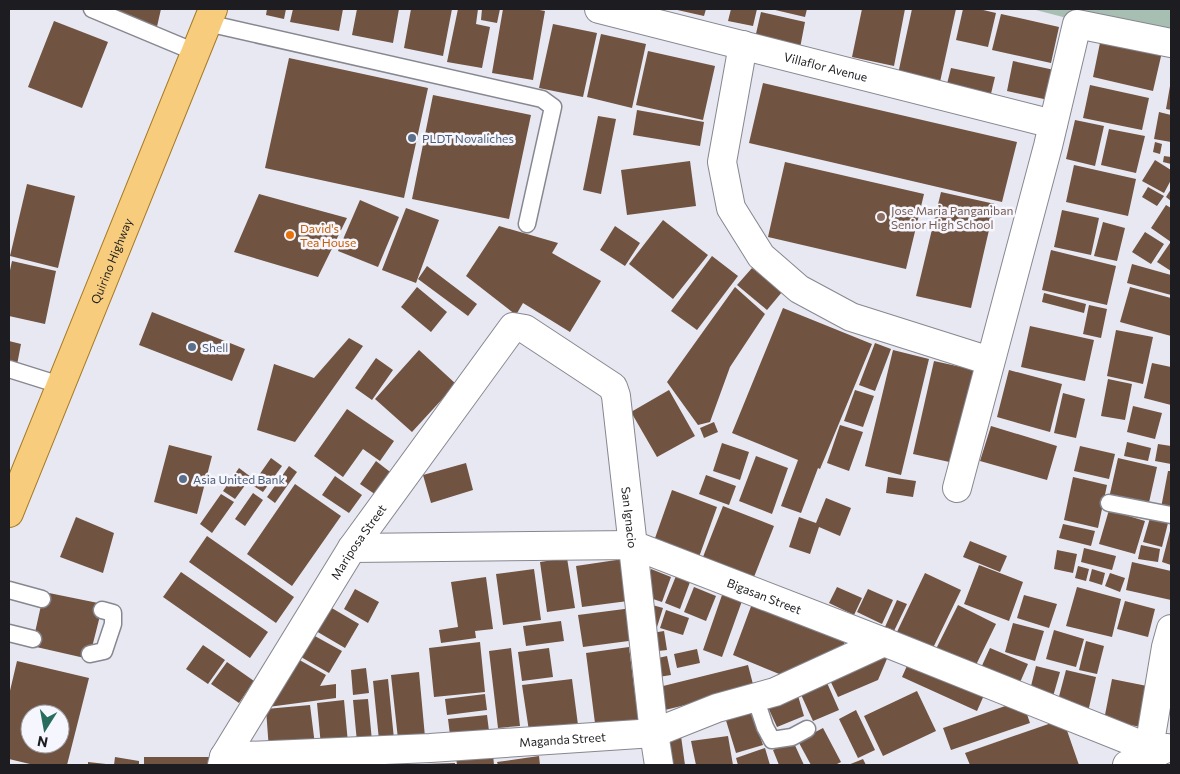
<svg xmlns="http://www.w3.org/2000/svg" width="1180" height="774" font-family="Commissioner,sans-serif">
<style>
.green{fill:#a7bfb2}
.building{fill:#705341;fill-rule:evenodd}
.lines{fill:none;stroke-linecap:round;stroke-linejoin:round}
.service-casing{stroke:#878790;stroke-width:19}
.minor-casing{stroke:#878790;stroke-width:30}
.primary-casing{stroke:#a77924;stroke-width:30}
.service{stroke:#fff;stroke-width:16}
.minor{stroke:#fff;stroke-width:28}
.primary{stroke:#f7cd7d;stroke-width:28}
.service-dot{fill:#5c6f8a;stroke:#f6f6fe;stroke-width:2}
.education-dot{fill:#8d6e63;stroke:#f6f6fe;stroke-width:2}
.food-dot{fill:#e8710a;stroke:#f6f6fe;stroke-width:2}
.labels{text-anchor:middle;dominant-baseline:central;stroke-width:5;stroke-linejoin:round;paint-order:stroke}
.street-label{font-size:12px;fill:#1d1d21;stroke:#f6f6fe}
.service-label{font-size:12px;fill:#4e5e75;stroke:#f6f6fe;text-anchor:start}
.education-label{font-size:12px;fill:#785e54;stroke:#f6f6fe;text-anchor:start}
.food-label{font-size:12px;fill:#c56008;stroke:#f6f6fe;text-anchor:start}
</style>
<rect width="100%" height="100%" fill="#e8e8f2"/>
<path class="green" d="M1032 9H1171V45Z"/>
<path class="building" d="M100 9H161L156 31Z
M267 9H286L284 19 266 15Z
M293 9H343L339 31 290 22Z
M357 9H399L393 43 352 35Z
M411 9H452L443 56 404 48Z
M458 9H478L476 24 490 27 482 68 447 62Z
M482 9H500L497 23 481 20Z
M503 9H534L545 11 533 80 492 73Z
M673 9H706L704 16Z
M731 9H757L753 26 728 21Z
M771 9H807L805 17Z
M862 9H905L894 66 852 57Z
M912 9H956L940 82 898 74Z
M963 9H979L996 13 988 47 956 40Z
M761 12 805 22 800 48 755 38Z
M1001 14 1059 27 1051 63 992 50Z
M54 21 108 42 82 108 28 87Z
M553 24 597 33 583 97 539 88Z
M601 34 646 44 632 108 587 97Z
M1101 38 1162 52 1153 91 1093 77Z
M648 51 715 66 703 120 636 105Z
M289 58 428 88 404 198 265 168Z
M1013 61 1059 71 1053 101 1007 91Z
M951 68 995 77 990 98 946 88Z
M763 83 1017 142 1002 202 749 143Z
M1090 85 1149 98 1142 130 1083 118Z
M1170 86H1171V110L1166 109Z
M433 95 531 115 509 219 412 199Z
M637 110 704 122 700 146 633 135Z
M1159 112 1171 115V142L1154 139Z
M598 116 616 119 601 194 583 190Z
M1075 120 1104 126 1095 166 1066 159Z
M1109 129 1145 136 1136 173 1101 165Z
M1155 142 1162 144 1160 154 1153 152Z
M1164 156 1171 157V164L1163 162Z
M1155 160 1171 170V180L1164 193 1142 181Z
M690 161 696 206 627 215 621 170Z
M785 162 924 194 906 269 768 237Z
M1074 165 1136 179 1128 216 1066 202Z
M27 184 75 196 58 268 10 256Z
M1148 187 1164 196 1157 206 1142 197Z
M1171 189V201L1166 197Z
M941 192 995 204 971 308 916 296Z
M259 194 347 218 318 277 234 252Z
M360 200 399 217 378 267 338 251Z
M1166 205 1171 208V242L1151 228Z
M406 208 439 220 416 283 382 270Z
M1062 210 1099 218 1091 255 1054 247Z
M663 220 708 255 673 299 629 264Z
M1103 222 1125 228 1117 261 1094 256Z
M499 226 558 243 552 253 601 281 570 332 523 303 516 315 466 276Z
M615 226 640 243 625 266 600 250Z
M1145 232 1164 244 1151 264 1132 252Z
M1170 243 1171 244V271L1157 262Z
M1051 250 1116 266 1107 305 1042 290Z
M712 256 738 276 697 330 671 311Z
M12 261 56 271 45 324 9 316V275Z
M1132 264 1171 275V295L1127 283Z
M427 266 477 304 468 316 418 279Z
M752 268 782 292 767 310 737 285Z
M417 287 447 312 431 332 401 307Z
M735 287 765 314 730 367 710 422 698 425 667 382Z
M1130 287 1171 298V336L1120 322Z
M1044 293 1086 304 1084 313 1042 302Z
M1089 305 1107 309 1101 338 1083 334Z
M783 308 872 344 820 469 818 468 801 513 781 506 798 460 732 433Z
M152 312 245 349 232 381 139 345Z
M1030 326 1094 340 1085 381 1021 367Z
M1116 330 1153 337 1143 384 1107 376Z
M349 338 363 346 295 442 257 430 274 364 314 378Z
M9 341 21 344 16 370 9 368Z
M875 343 891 349 875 391 859 385Z
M419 350 456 384 412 432 375 399Z
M893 350 929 359 901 475 865 466Z
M376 358 393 370 372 400 355 388Z
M934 361 975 370 954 463 913 454Z
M1152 363 1171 367V405L1144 398Z
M1009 370 1062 384 1050 432 997 417Z
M1108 379 1132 384 1125 420 1101 416Z
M669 390 695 436 657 457 631 412Z
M855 390 874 396 863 427 844 421Z
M1063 393 1085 399 1076 438 1054 433Z
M1133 406 1162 413 1155 439 1127 432Z
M347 409 394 441 380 461 363 449 343 477 314 456Z
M714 422 718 432 704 438 700 428Z
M840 425 863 432 849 471 827 463Z
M991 426 1057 446 1047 480 980 461Z
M1127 442 1151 448 1148 461 1124 456Z
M722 443 749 452 740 480 713 471Z
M1158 444 1171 446V464L1155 461Z
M169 445 212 456 197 514 154 502Z
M1080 446 1115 454 1109 479 1074 471Z
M756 456 788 468 772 514 739 501Z
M271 458 282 466 263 492 252 485Z
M1118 458 1157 467 1148 507 1109 498Z
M376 461 394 475 379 497 360 484Z
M466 463 473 490 431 503 423 475Z
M289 466 297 472 275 503 267 497Z
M239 468 251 477 235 499 223 491Z
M1168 471H1171V510L1161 508Z
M706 475 736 486 729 505 699 494Z
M335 476 362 495 349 513 322 495Z
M888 477 916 481 913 497 886 493Z
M1073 477 1107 485 1098 528 1064 520Z
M295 484 341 516 292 586 247 554Z
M672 490 717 507 699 557 654 541Z
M253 493 263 500 245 526 235 519Z
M221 494 234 502 212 533 200 524Z
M826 498 851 508 840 536 819 527 810 554 789 547 799 517 816 523Z
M723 506 774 526 752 582 701 562Z
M1109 510 1145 521 1135 554 1099 544Z
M76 517 114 533 103 573 60 557Z
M1150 518 1168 523 1162 547 1143 542Z
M1063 524 1095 531 1091 546 1059 538Z
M1171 527V565L1162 562Z
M207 536 294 597 276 623 189 562Z
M970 541 1007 556 1000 572 963 557Z
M1141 545 1160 549 1158 562 1138 559Z
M1084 548 1116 556 1112 570 1081 562Z
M1057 550 1077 554 1073 573 1054 569Z
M567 558 575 608 547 612 540 562Z
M623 559 628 601 582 607 576 566Z
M1132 562 1171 571V600L1126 590Z
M979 565 1023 582 1009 621 964 604Z
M1078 566 1089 569 1086 581 1075 578Z
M534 569 541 620 503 625 496 574Z
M651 569 671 577 662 602 641 595Z
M1092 569 1105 573 1102 585 1089 581Z
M181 572 268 632 250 658 163 597Z
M925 573 961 590 932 650 896 634Z
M1110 573 1125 578 1120 592 1105 586Z
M676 576 690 582 680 609 665 603Z
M486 577 493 629 475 631 476 638 441 643 439 630 458 627 451 582Z
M694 587 716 596 706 621 684 612Z
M837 587 862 598 854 615 829 603Z
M1077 587 1121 599 1112 637 1066 626Z
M355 589 379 602 368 623 344 609Z
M868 589 893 600 882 624 857 612Z
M44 592 103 604 89 659 32 646Z
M722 595 742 601 722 657 703 650Z
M1024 595 1057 604 1049 628 1017 618Z
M897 600 907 604 894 631 885 627Z
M753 601 847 636 843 647 789 678 733 655Z
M1125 601 1155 609 1148 637 1117 629Z
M649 604 663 608 657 627 643 622Z
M958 605 996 624 975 667 936 649Z
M330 607 359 624 345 648 316 631Z
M632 608 636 640 583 647 578 615Z
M666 610 689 618 683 635 660 628Z
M561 621 564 641 526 646 523 626Z
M1013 623 1044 631 1035 661 1005 652Z
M1054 630 1084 639 1076 667 1046 659Z
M664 631 667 650 649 652 646 634Z
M313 635 342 651 329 673 301 657Z
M1086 641 1104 646 1097 674 1079 670Z
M480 642 485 692 434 697 429 648Z
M203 645 225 660 208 684 186 669Z
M629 647 639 726 596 731 586 653Z
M511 648 520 726 498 728 489 651Z
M549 648 553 677 522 681 518 652Z
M990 648 1028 664 1018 687 980 670Z
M697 649 700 663 677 668 674 654Z
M889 654 878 680 838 697 827 674Z
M667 656 671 675 652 678 649 660Z
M296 658 326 675 320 686 336 684V698L268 707Z
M910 659 985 693 977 711 902 677Z
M17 661 89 678 67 765H34L9 759V695ZM30 714H60V744H30Z
M227 662 254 681 239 703 211 684Z
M748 665 754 688 665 710 659 687Z
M1036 666 1060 672 1052 700 1029 694Z
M366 668 369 693 353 695 351 670Z
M1066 670 1096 677 1088 712 1057 704Z
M419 672 425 737 398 739 391 675Z
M824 676 839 710 813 721 798 688Z
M388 679 394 739 379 740 373 681Z
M572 679 578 725 529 731 522 685Z
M1112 679 1147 686 1141 727 1104 720Z
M796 689 804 716 777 727 767 705Z
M917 691 936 731 883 756 864 716Z
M485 694 487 710 447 715 445 699Z
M368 699 372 741 357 742 353 700Z
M344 700 348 743 321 746 317 703Z
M1022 700 1030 723 951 750 943 728Z
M310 705 315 745 269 750 266 709Z
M750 706 763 745 736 753 724 714Z
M856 710 875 750 858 758 839 719Z
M487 715 489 731 450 735 448 719Z
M1063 719 1079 765H970L965 753Z
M823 728 841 762 835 765H811L798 741Z
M681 736 685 765H664L660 739Z
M728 736 733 765H696L691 741Z
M793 741 804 765H779L773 750Z
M765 748 770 765H738L736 758Z
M493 754 494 765H457L456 757Z
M539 756 540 765H498L497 762Z
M115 757 139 761V765H114Z
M144 757H210L211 765H144Z
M863 759 866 765H848Z
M88 762 106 764V765H88Z
M455 763V765H425V764Z"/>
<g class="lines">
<g class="service-casing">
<path id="service" d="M92 9 195 52
M207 23 542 99 553 107 527 224
M9 369 60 385
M1109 503 1171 515
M9 590 42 599
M9 633 33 639
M90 654 104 651 113 624V613L102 610
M755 697 765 727 772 740 792 737 807 729"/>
</g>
<g class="minor-casing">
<g id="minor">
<path id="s1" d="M599 9 1053 124"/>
<path d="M743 45 722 162 731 208 761 256 799 289 851 317 990 361"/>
<path d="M957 488 1048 146 1077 24 1171 43"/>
<path id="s2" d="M352 548 633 545 884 642 1149 748 1157 753"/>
<path d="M1149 748 1166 647 1171 629"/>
<path id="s3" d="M224 757 430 748 654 733 717 708 775 692 884 642"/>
<path id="s4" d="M222 765 224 757 352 548 513 327 525 329 613 387 616 396 654 733 659 765"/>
<path d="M1127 765 1167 748"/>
</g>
</g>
<g class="primary-casing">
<g id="primary">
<path id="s5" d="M9 513 213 9"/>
</g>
</g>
<use href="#service" class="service"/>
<use href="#minor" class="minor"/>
<use href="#primary" class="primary"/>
</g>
<g class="service-dot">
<circle cx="412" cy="138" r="5"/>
<circle cx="192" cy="347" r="5"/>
<circle cx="183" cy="479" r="5"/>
</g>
<circle class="education-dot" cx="881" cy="217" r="5"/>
<circle class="food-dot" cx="290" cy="235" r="5"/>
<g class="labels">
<g class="street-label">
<text stroke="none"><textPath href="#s1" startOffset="234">Villaflor Avenue</textPath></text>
<text stroke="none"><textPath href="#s5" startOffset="272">Quirino Highway</textPath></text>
<text stroke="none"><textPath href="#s4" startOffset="776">San Ignacio</textPath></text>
<text stroke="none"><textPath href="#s4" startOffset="262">Mariposa Street</textPath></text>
<text stroke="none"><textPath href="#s2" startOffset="422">Bigasan Street</textPath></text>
<text stroke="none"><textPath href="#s3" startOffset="339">Maganda Street</textPath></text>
</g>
<g class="service-label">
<text x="422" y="138">PLDT Novaliches</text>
<text x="202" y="347">Shell</text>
<text x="193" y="479">Asia United Bank</text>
</g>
<g class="education-label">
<text x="891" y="210">Jose Maria Panganiban<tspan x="891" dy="14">Senior High School</tspan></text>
</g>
<g class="food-label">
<text x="300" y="228">David's<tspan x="300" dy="14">Tea House</tspan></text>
</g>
</g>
<rect width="1180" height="774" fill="none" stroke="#1d1d21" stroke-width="20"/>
<g transform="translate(45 729) rotate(191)"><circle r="24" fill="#f6f6fe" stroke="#9f9fa6"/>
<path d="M0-4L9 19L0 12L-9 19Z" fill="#286c5d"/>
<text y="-8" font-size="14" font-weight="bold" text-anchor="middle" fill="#1d1d21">N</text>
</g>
</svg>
